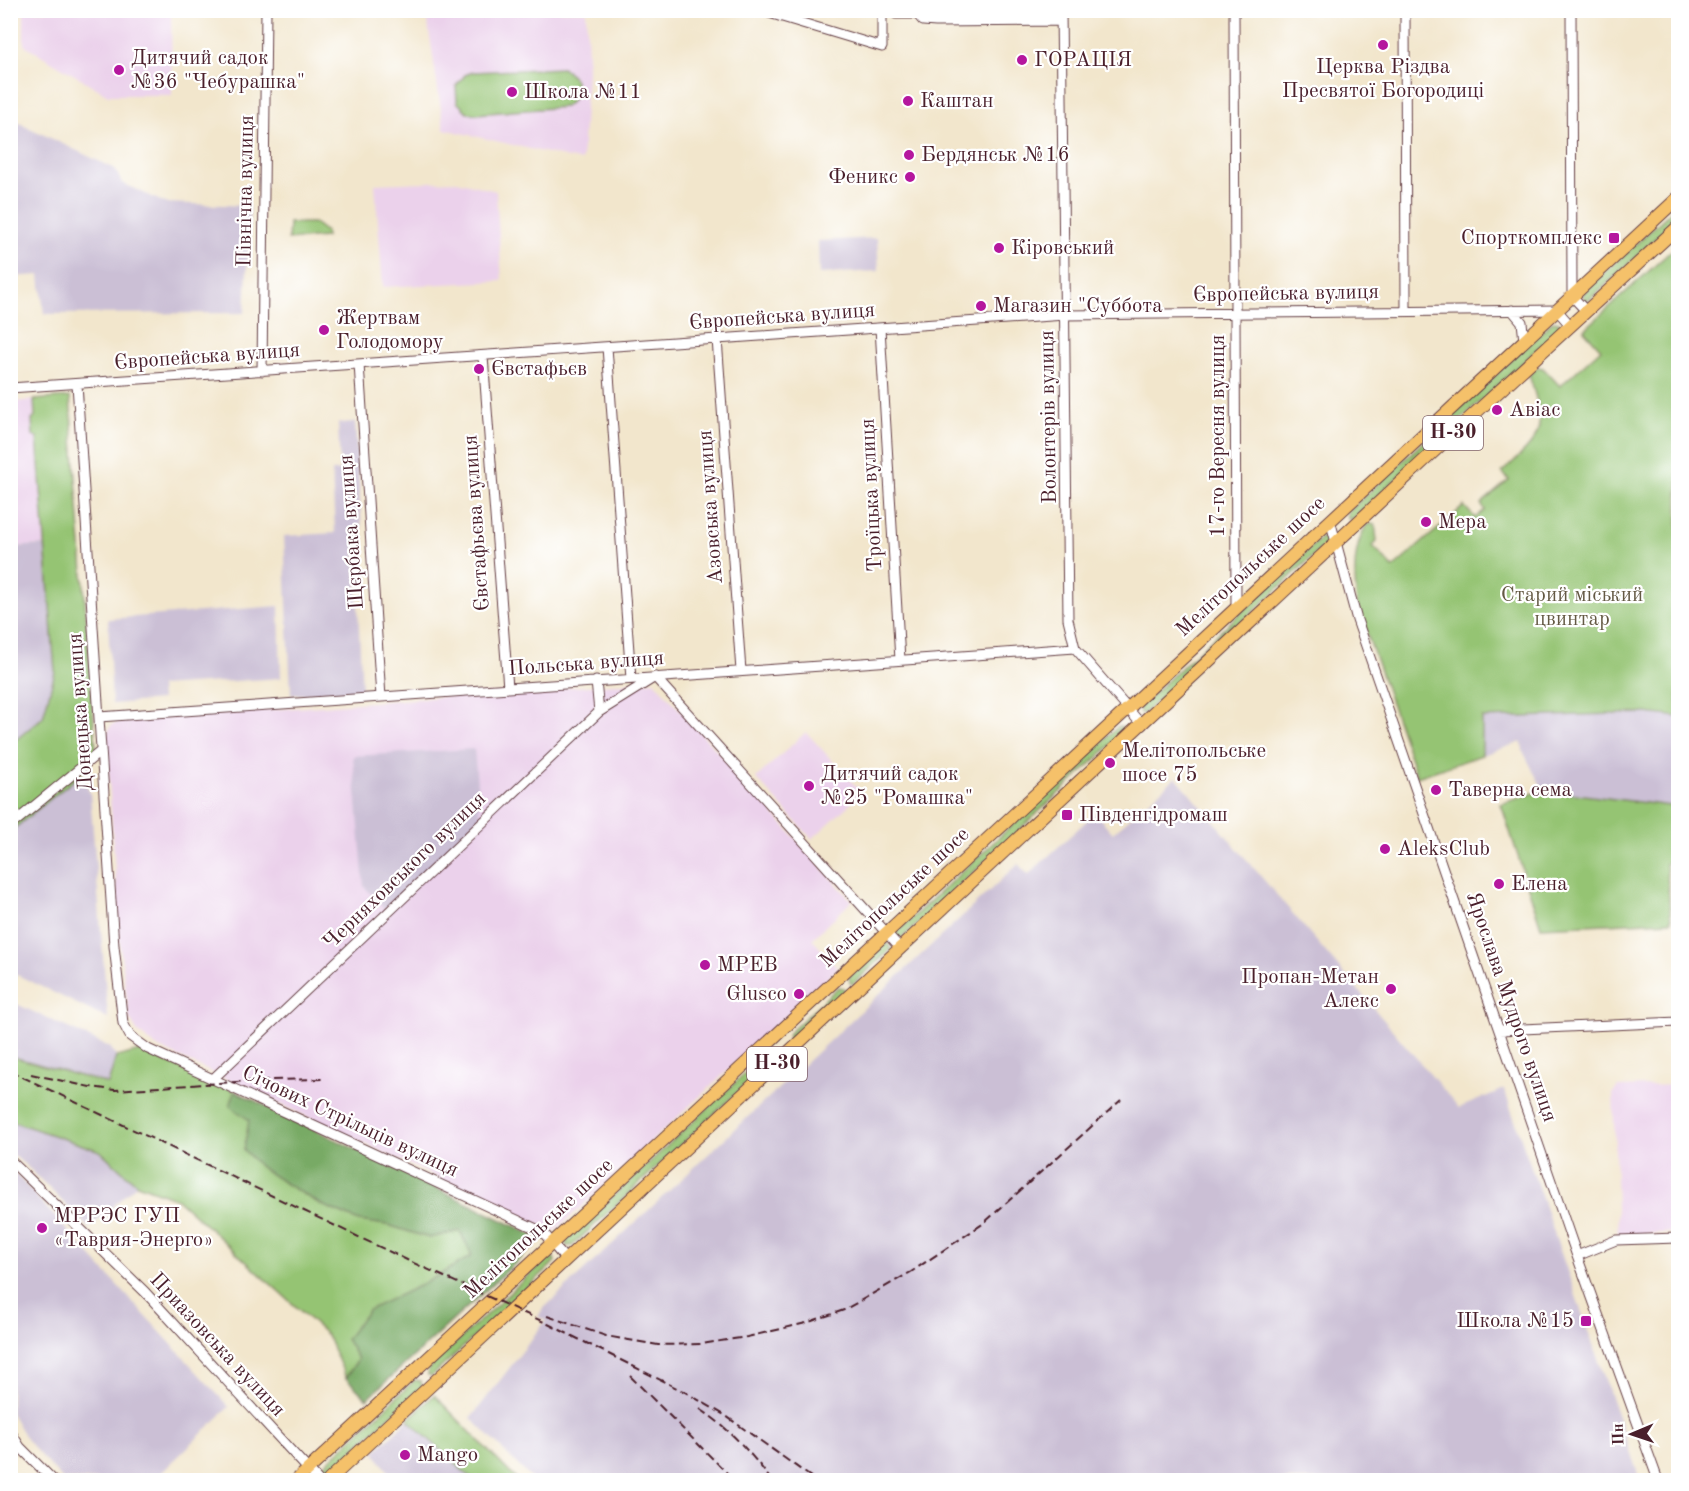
<svg xmlns="http://www.w3.org/2000/svg" width="1689" height="1491" font-family="'Old Standard TT',serif">
<style>
.built{fill:#ebd1eb}
.industrial{fill:#cbbfd5}
.green{fill:#95c473;stroke:#70724f;stroke-width:1.5}
.forest{fill:#78aa65;stroke:#616448;stroke-width:1.5}
.lines{fill:none;stroke-linecap:round;stroke-linejoin:round}
.minor-casing{stroke:#633d43;stroke-width:11}
.major-casing{stroke:#633d43;stroke-width:14}
.minor{stroke:#fff;stroke-width:9}
.major{stroke:#f5c16b;stroke-width:12}
.rail{stroke:#4a1f2b;stroke-width:2;stroke-dasharray:9 4.5;stroke-linecap:butt}
.poi-dot{fill:#b5179e;stroke:#fff;stroke-width:2}
.labels{text-anchor:middle;dominant-baseline:central;stroke-width:4.5;stroke-linejoin:round;paint-order:stroke}
.shield{fill:#fff;stroke:#80626b;stroke-width:1.5}
.shield-label{font-size:20px;font-weight:bold;fill:#4a1f2b}
.poi-label{font-size:21px;fill:#4a1f2b;stroke:#fff;text-anchor:start}
.street-label{font-size:21px;fill:#4a1f2b;stroke:#fff}
.park-label{font-size:21px;fill:#645944;stroke:#fff}
</style>
<rect width="100%" height="100%" fill="#fff"/>
<filter id="ink" filterUnits="userSpaceOnUse"><feTurbulence type="fractalNoise" baseFrequency=".0167" numOctaves="2"/><feDisplacementMap in="SourceGraphic" scale="12" xChannelSelector="R" yChannelSelector="G"/><feConvolveMatrix kernelMatrix="1 2 1 2 8 2 1 2 1" color-interpolation-filters="sRGB"/></filter>
<filter id="wash" filterUnits="userSpaceOnUse"><feTurbulence type="fractalNoise" baseFrequency=".008" numOctaves="4" result="noise"/><feDisplacementMap in="SourceGraphic" scale="24" xChannelSelector="R" yChannelSelector="G"/><feGaussianBlur stdDeviation="1.35" result="paint"/><feColorMatrix in="noise" values="0 0 0 0 0 0 0 0 0 0 0 0 0 0 0 0 0 1.4 0 .05"/><feComposite in="paint" operator="in"/></filter>
<g filter="url(#wash)">
<rect width="100%" height="100%" fill="#f2e6cc"/>
<path class="built" d="M24 11H171L172 95H108L24 45Z
M426 11H586L588 55 582 161 444 129Z
M457 181 496 191 502 281 383 287 375 184Z
M34 400 33 435 37 437 46 545 11 547V402Z
M654 681 852 901 812 939 838 968 554 1232 155 1046 137 1031 129 1018 120 945 106 735 111 725 121 721Z
M806 732 862 793 812 839 756 778Z
M1678 1085V1232L1618 1236 1613 1093 1618 1087Z"/>
<path class="industrial" d="M11 119 115 169 122 183 165 203 250 206 245 313 44 314 40 275 11 277Z
M877 238 879 271 819 274 818 241Z
M355 422 362 531 355 544 362 691 291 695 284 536 335 533 332 471H340L338 423Z
M46 545 55 673 43 717 11 744V547Z
M279 606 281 678 160 686 161 700 112 704 108 619Z
M1646 713 1678 717V807L1543 790 1523 751 1522 742 1482 755V718Z
M474 749 480 818 384 909 364 886 353 756Z
M81 774 90 793 108 1019 11 972 10 831Z
M1176 777 1459 1108 1504 1089 1640 1480H533L471 1418 541 1327 546 1320 538 1317 542 1310 1018 864 1028 875 1095 813 1113 833Z
M10 1001 111 1048 116 1057 108 1084 11 1056Z
M10 1121 100 1151 137 1184 89 1228 31 1170 11 1153Z
M11 1169 229 1407 154 1480H63L26 1439 11 1413Z
M408 1420 473 1480H395L374 1452Z"/>
<path class="green" d="M562 68C580 77 581 95 565 107L476 114 468 113 457 102 456 86 465 75 473 72Z
M1678 205V218L1589 300H1584L1583 293Z
M289 223H314L326 232V237L288 240Z
M1671 251 1678 255V717L1646 713 1482 718V755L1417 777 1357 605C1354 576 1352 549 1367 524H1375L1377 541 1373 546 1393 568 1464 506 1475 518 1485 510 1481 504 1509 480 1502 472C1544 435 1547 430 1529 375L1538 367 1543 368 1560 386 1601 349 1584 330Z
M1553 321 1559 322 1560 328 1353 519H1348L1347 513Z
M70 397 96 750 81 774 11 831V744L43 717 55 672 37 438 33 436 32 420 35 417 34 400Z
M1321 538 1325 537 1328 542 1143 714 1140 713 1139 707Z
M1118 727H1122L1125 732 900 940 895 938 896 933Z
M1543 790 1678 807V863H1666L1671 921 1541 927 1501 804Z
M884 944H888L891 949 853 984 850 983 849 977Z
M838 987 844 988 845 992 792 1041 789 1040 788 1034Z
M140 1051 235 1091 250 1120 244 1150 283 1182 322 1205 359 1221 388 1225 429 1238 460 1231 472 1256 425 1283 358 1359 346 1378 327 1335 177 1199 137 1184 100 1151 11 1121 10 1056 108 1084 116 1057Z
M767 1053H771L774 1058 572 1246H566V1240Z
M548 1257 554 1258 555 1262 432 1376 428 1375V1369Z
M415 1380 421 1381 422 1387 329 1472H324L323 1466Z
M434 1395 517 1480H473L408 1420Z"/>
<path class="forest" d="M235 1091 533 1235 534 1246 367 1399 346 1378 358 1359 346 1339 368 1310 425 1283 472 1256 460 1231 429 1238 388 1225 359 1221 322 1205 283 1182 260 1167 244 1150 249 1120 230 1106Z"/>
</g>
<g filter="url(#ink)">
<g class="lines">
<g class="minor-casing">
<path id="minor" d="M759 10 882 47V10
M892 10 896 14H917L923 21 936 22 1061 21
M1061 10 1068 619 1075 648 1142 725
M1234 10 1236 608
M1405 10 1406 310
M1571 10 1572 296 1586 311
M1512 310 1522 322 1524 341
M880 328 900 660
M717 339 741 671
M607 347 631 679
M483 356 508 688
M359 364 381 697
M262 371 266 10
M77 384 114 946 123 1023 130 1036 148 1049 543 1232 565 1259
M10 388 1065 315 1557 310 1570 325
M1330 520 1357 620 1577 1256 1658 1480
M599 712 655 677 901 949
M99 717 1075 648
M10 826 101 751
M1500 1030 1678 1022
M214 1078 599 712 596 681
M10 1160 145 1292 318 1480
M1577 1256 1616 1240 1678 1238
M10 1431 20 1447 53 1480"/>
</g>
<g class="major-casing">
<path id="major" d="M297 1480 1678 198
M329 1480 1459 428 1678 227"/>
</g>
<use href="#minor" class="minor"/>
<use href="#major" class="major"/>
<path class="rail" d="M10 1071 407 1260 544 1322 685 1392 726 1416 815 1480
M31 1074 90 1087 115 1090 265 1080 323 1079
M547 1316 606 1336 658 1345 701 1344 747 1337 806 1323 844 1310 911 1272 984 1223 1121 1100
M630 1376 734 1480
M700 1409C729 1428 751 1453 771 1480"/>
</g>
</g>
<g class="poi-dot">
<circle cx="1383" cy="45" r="6"/>
<circle cx="1022" cy="60" r="6"/>
<circle cx="119" cy="70" r="6"/>
<circle cx="512" cy="92" r="6"/>
<circle cx="908" cy="101" r="6"/>
<circle cx="909" cy="155" r="6"/>
<circle cx="910" cy="177" r="6"/>
<rect x="1608" y="232" width="12" height="12" rx="3"/>
<circle cx="999" cy="248" r="6"/>
<circle cx="981" cy="306" r="6"/>
<circle cx="324" cy="330" r="6"/>
<circle cx="479" cy="369" r="6"/>
<circle cx="1497" cy="410" r="6"/>
<circle cx="1426" cy="522" r="6"/>
<circle cx="1110" cy="763" r="6"/>
<circle cx="809" cy="786" r="6"/>
<circle cx="1436" cy="790" r="6"/>
<rect x="1061" y="809" width="12" height="12" rx="3"/>
<circle cx="1385" cy="849" r="6"/>
<circle cx="1499" cy="884" r="6"/>
<circle cx="705" cy="965" r="6"/>
<circle cx="1391" cy="989" r="6"/>
<circle cx="799" cy="994" r="6"/>
<circle cx="42" cy="1228" r="6"/>
<rect x="1580" y="1315" width="12" height="12" rx="3"/>
<circle cx="405" cy="1455" r="6"/>
</g>
<g class="labels">
<g class="shield">
<rect x="1423" y="416" width="60" height="34" rx="4.5"/>
<rect x="747" y="1047" width="60" height="34" rx="4.5"/>
</g>
<g class="shield-label">
<text x="1453" y="433">Н-30</text>
<text x="777" y="1064">Н-30</text>
</g>
<g class="poi-label">
<text x="131" y="58">Дитячий садок<tspan x="131" dy="24">№36 "Чебурашка"</tspan></text>
<text x="1034" y="60">ГОРАЦІЯ</text>
<text x="1383" y="67" text-anchor="middle">Церква Різдва<tspan x="1383" dy="24">Пресвятої Богородиці</tspan></text>
<text x="524" y="92">Школа №11</text>
<text x="920" y="101">Каштан</text>
<text x="921" y="155">Бердянськ №16</text>
<text x="898" y="177" text-anchor="end">Феникс</text>
<text x="1602" y="238" text-anchor="end">Спорткомплекс</text>
<text x="1011" y="248">Кіровський</text>
<text x="993" y="306">Магазин "Суббота</text>
<text x="336" y="318">Жертвам<tspan x="336" dy="24">Голодомору</tspan></text>
<text x="491" y="369">Євстафьєв</text>
<text x="1509" y="410">Авіас</text>
<text x="1438" y="522">Мера</text>
<text x="1122" y="751">Мелітопольське<tspan x="1122" dy="24">шосе 75</tspan></text>
<text x="821" y="774">Дитячий садок<tspan x="821" dy="24">№25 "Ромашка"</tspan></text>
<text x="1448" y="790">Таверна сема</text>
<text x="1079" y="815">Південгідромаш</text>
<text x="1397" y="849">AleksClub</text>
<text x="1511" y="884">Елена</text>
<text x="717" y="965">МРЕВ</text>
<text x="1379" y="977" text-anchor="end">Пропан-Метан<tspan x="1379" dy="24">Алекс</tspan></text>
<text x="787" y="994" text-anchor="end">Glusco</text>
<text x="54" y="1216">МРРЭС ГУП<tspan x="54" dy="24">«Таврия-Энерго»</tspan></text>
<text x="1574" y="1321" text-anchor="end">Школа №15</text>
<text x="417" y="1455">Mango</text>
</g>
<g class="street-label">
<text transform="translate(246 191) rotate(-89)">Північна вулиця</text>
<text transform="translate(1286 294) rotate(-1)">Європейська вулиця</text>
<text transform="translate(782 317) rotate(-4)">Європейська вулиця</text>
<text transform="translate(207 357) rotate(-4)">Європейська вулиця</text>
<text transform="translate(1049 417) rotate(-91)">Волонтерів вулиця</text>
<text transform="translate(1218 436) rotate(-90)">17-го Вересня вулиця</text>
<text transform="translate(872 495) rotate(-93)">Троїцька вулиця</text>
<text transform="translate(711 507) rotate(-94)">Азовська вулиця</text>
<text transform="translate(477 523) rotate(-94)">Євстафьєва вулиця</text>
<text transform="translate(352 532) rotate(-94)">Щєрбака вулиця</text>
<text transform="translate(1251 567) rotate(-43)">Мелітопольське шосе</text>
<text transform="translate(586 664) rotate(-4)">Польська вулиця</text>
<text transform="translate(81 712) rotate(-94)">Донецька вулиця</text>
<text transform="translate(405 871) rotate(-44)">Черняховського вулиця</text>
<text transform="translate(895 898) rotate(-43)">Мелітопольське шосе</text>
<text transform="translate(1511 1007) rotate(71)">Ярослава Мудрого вулиця</text>
<text transform="translate(350 1122) rotate(25)">Січових Стрільців вулиця</text>
<text transform="translate(539 1229) rotate(-43)">Мелітопольське шосе</text>
<text transform="translate(217 1345) rotate(47)">Приазовська вулиця</text>
</g>
<g class="park-label">
<text x="1572" y="595">Старий міський<tspan x="1572" dy="24">цвинтар</tspan></text>
</g>
</g>
<rect width="1689" height="1491" fill="none" stroke="#fff" stroke-width="36"/>
<g transform="translate(1632 1434) rotate(268)" stroke="#ffffff" stroke-width="4.5" paint-order="stroke">
<path d="M0-4.5L10 22L0 15L-10 22Z" fill="#4a1f2b"/>
<text y="-9" font-size="16" font-weight="bold" text-anchor="middle" fill="#4a1f2b">Пн</text>
</g>
</svg>
